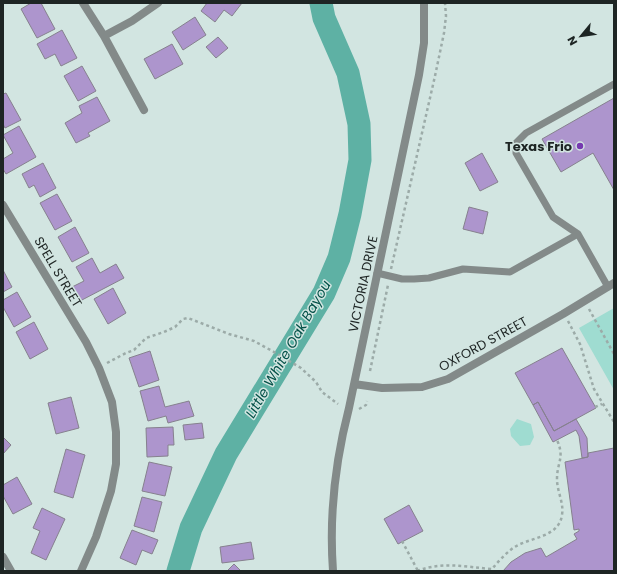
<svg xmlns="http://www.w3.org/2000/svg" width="617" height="574" font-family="Poppins,sans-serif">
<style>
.green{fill:#9fdcd1}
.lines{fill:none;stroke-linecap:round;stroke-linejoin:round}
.river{stroke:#5eb1a4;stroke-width:23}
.building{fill:#ad95cd;stroke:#86818e}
.path{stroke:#9caba8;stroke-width:2.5;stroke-dasharray:3 3;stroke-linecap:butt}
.service{stroke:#838a89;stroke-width:7}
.minor{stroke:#838a89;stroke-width:8}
.tertiary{stroke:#838a89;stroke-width:8}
.poi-dot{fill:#763ab0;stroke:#d2e5e1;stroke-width:1.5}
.labels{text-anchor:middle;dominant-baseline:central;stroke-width:3;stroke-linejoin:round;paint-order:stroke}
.poi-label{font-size:13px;font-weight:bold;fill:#1e2524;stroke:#d2e5e1;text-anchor:end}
.street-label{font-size:13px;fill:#1e2524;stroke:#d2e5e1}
.water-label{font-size:14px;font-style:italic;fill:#045148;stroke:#d2e5e1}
</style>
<rect width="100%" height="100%" fill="#d2e5e1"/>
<path class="green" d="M614 308V390L579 328Z
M517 419 531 424 534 437 530 445 520 446 511 436 510 429Z"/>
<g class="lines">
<path class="river" d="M178 571 191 528 226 454 324 293 339 258 350 214 360 160 359 124 348 73 324 18 321 3"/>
</g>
<path class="building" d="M31 3H41L55 29 37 38 21 9Z
M207 3H242L232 16 224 10 215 22 201 11Z
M195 17 206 35 183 50 172 32Z
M62 30 77 58 61 66 55 54 45 59 37 44Z
M218 37 228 48 216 58 206 47Z
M172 44 183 64 155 79 144 59Z
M82 66 96 91 78 101 64 76Z
M6 93 21 120 5 128 3 124V94Z
M97 97 110 121 88 133 90 136 76 143 65 123 82 113 79 106Z
M614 98V190L593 153 561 172 542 139Z
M19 126 36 157 6 174 3 169V159L13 153 3 135Z
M482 153 498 182 480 191 465 163Z
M43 163 56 188 40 197 34 185 29 188 22 174Z
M57 194 72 221 55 230 40 203Z
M469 207 488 212 483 234 463 229Z
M75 227 89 253 72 262 58 237Z
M92 258 100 273 116 264 124 278 80 301 72 287 84 281 76 267Z
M3 270 12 287 3 292Z
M113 288 126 313 108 324 94 299Z
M17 292 31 317 14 327 3 307V300Z
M34 322 48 349 30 359 16 332Z
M562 348 596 408 554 431 538 402 533 405 515 373Z
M150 351 159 380 139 387 129 358Z
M159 386 165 407 189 401 194 416 168 423 166 416 148 421 140 391Z
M71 397 79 428 56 434 48 403Z
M538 402 554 431 576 419 587 438 588 457 582 458 579 436 576 430 553 442 533 405Z
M202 423 204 438 185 440 183 425Z
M173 427 174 445H168V456L147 457 146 428Z
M3 437 11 445 3 454Z
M614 448V571H503L511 562 525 553 541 548 546 557 577 539 574 534 579 531V529L574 530 565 462 588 457V453Z
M66 449 85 455 73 498 54 492Z
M149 462 172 467 165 496 142 491Z
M17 477 32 504 13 514 3 496V485Z
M142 497 162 502 154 532 134 526Z
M409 505 423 531 398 544 384 519Z
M42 508 65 519 46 560 31 553 40 531 33 528Z
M132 530 158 540 152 554 142 550 136 565 120 558Z
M251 542 254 559 222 563 220 547Z
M234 564 241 571H227Z"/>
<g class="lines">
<path class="path" d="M391 269 435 76 444 33 446 16 445 3
M589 309 614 354
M568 321 580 344 594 389 614 422
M107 363 126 353 134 350 146 338 164 332 175 327 183 319 188 318 229 334 254 341 274 352 301 368 316 382 322 392 338 404
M370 371 388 285
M595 407 602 404
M359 409 366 405 367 401
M402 541 418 571
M417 571C444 561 464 567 492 569 498 562 505 554 513 548 529 537 559 538 562 515 564 502 557 492 557 479 557 462 565 458 557 440"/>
<path class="service" d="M377 273 402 279H414L429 278 463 269 510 272 578 234
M608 287 578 234 553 217 516 153V143L526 133 614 84"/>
<path class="minor" d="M83 3 104 36 144 110
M104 36 132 21 158 3
M3 205 86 342 99 368 112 402 116 432V464L111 491 96 537 81 571
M3 557 11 571"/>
<path class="tertiary" d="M354 384 382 388 422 387 448 379 563 314 614 283
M333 571C329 516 335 462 349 408L419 75 424 43V3"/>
</g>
<circle class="poi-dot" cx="580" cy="146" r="4"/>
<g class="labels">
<g class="poi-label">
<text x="572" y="146">Texas Frio</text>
</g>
<g class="street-label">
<text transform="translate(58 272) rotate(59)">SPELL STREET</text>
<text transform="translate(363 284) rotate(-78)">VICTORIA DRIVE</text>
<text transform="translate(483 344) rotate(-29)">OXFORD STREET</text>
</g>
<g class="water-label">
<text transform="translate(288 349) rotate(-60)">Little White Oak Bayou</text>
</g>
</g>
<rect width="617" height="574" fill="none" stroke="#1e2524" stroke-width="8"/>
<g transform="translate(581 36) rotate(241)" stroke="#d2e5e1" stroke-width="3" paint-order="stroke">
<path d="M0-3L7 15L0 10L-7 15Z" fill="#1e2524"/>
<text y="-6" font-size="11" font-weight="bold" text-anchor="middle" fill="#1e2524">N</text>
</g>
</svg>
